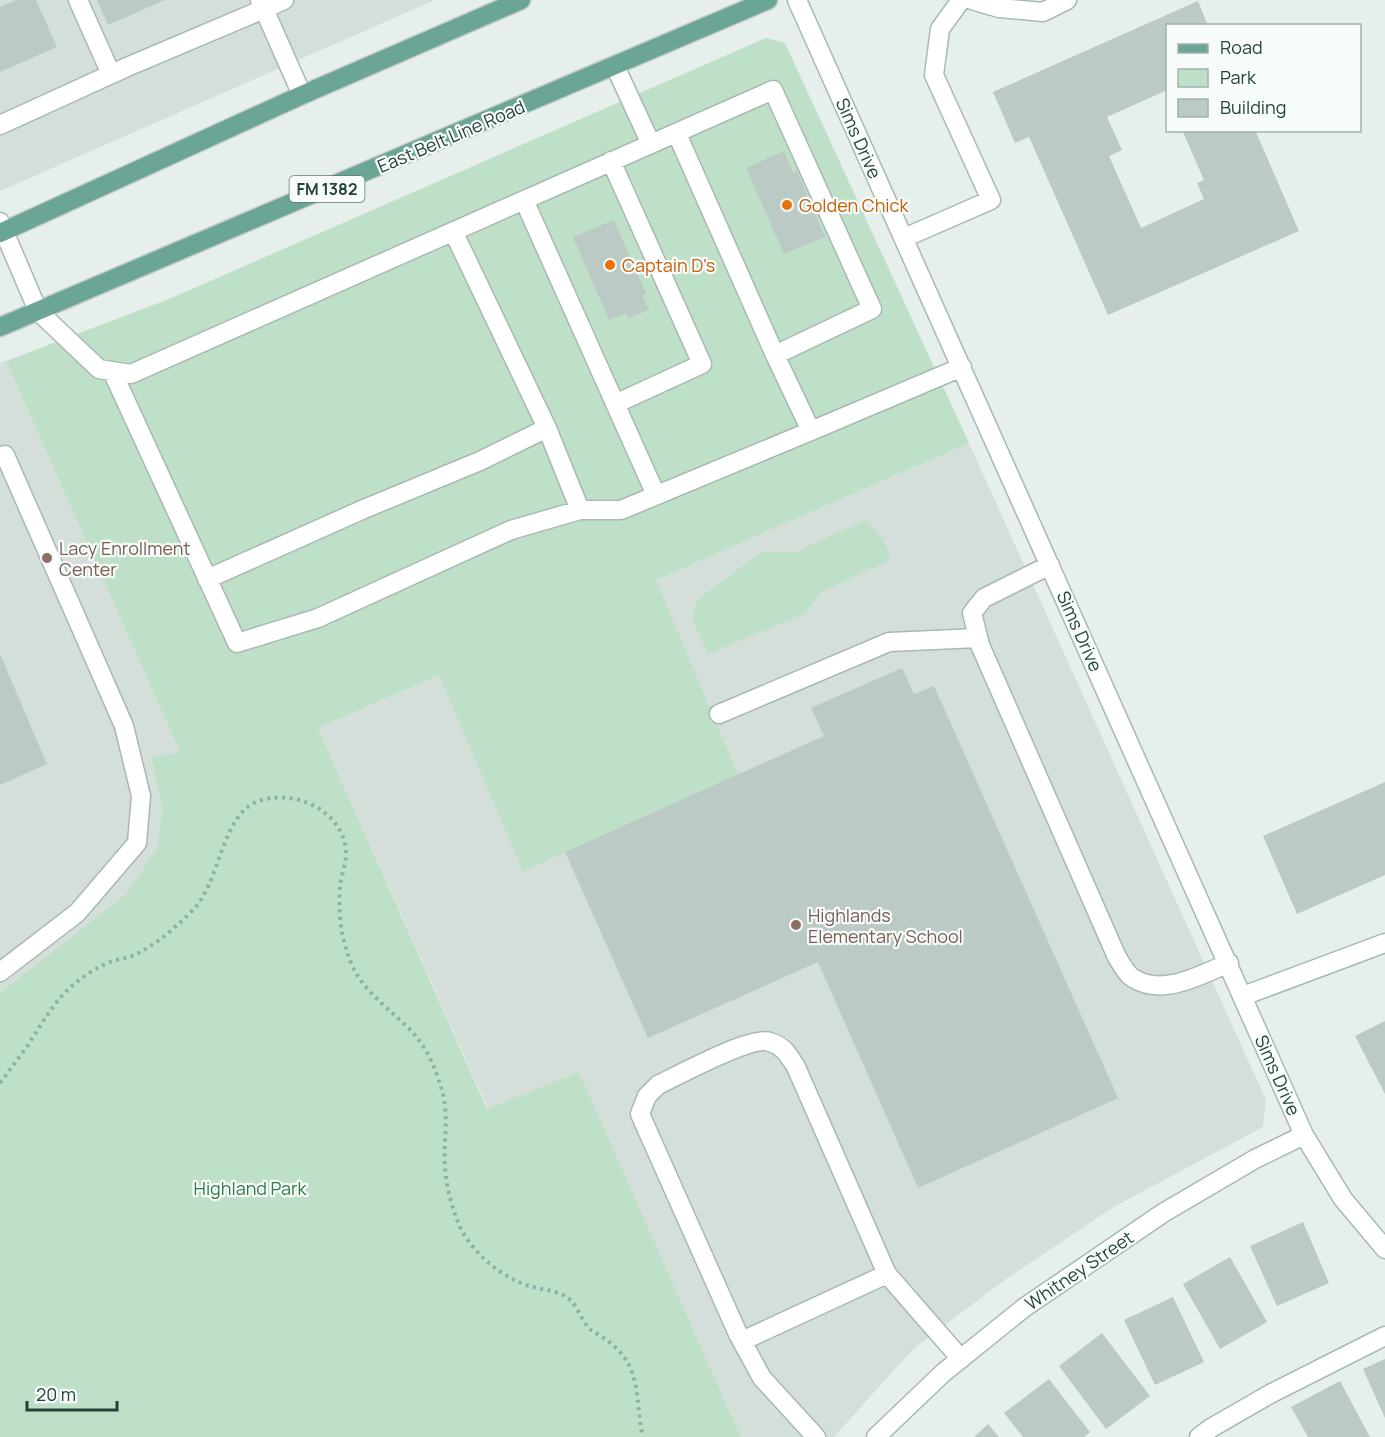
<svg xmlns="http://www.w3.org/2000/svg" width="1385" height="1437" font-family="Manrope,sans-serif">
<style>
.built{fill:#d4dfda}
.green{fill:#bfe0c8}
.building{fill:#bbcac4}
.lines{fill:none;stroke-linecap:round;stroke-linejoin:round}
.minor-casing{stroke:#a8b8b2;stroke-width:21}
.major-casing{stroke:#c2cac8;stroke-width:21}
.path{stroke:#86b3a5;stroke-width:4;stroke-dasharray:3 4.5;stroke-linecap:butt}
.minor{stroke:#fff;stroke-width:18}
.major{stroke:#6aa596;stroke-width:18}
.food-dot{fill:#e8710a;stroke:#f7fbf9;stroke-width:2}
.education-dot{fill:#8d6e63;stroke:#f7fbf9;stroke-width:2}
.labels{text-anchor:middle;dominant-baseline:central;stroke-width:4.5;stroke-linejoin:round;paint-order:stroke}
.shield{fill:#f7fbf9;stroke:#637a73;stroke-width:1.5}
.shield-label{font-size:16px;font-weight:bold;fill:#24423a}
.street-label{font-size:18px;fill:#24423a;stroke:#f7fbf9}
.food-label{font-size:18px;fill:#c56008;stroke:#f7fbf9;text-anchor:start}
.education-label{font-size:18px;fill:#785e54;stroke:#f7fbf9;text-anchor:start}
.park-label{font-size:18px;fill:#2d7a4b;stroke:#f7fbf9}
</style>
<rect width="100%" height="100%" fill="#e6efeb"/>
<path class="built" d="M0 0H435L0 191Z
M6 361 180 752 151 758 162 808 157 848 127 893 0 993V363Z
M969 443 1266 1100 1263 1127 1112 1208 1006 1279 912 1350 834 1437H741L579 1073 488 1109 318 728Z"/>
<path class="green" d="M766 38 785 43 969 443 656 580 738 775 523 871 439 675 318 728 487 1109 579 1072 741 1437H0V993L127 893 157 848 162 808 151 757 180 752 6 361 169 299Z
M865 520 881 536 890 555 886 562 821 592 806 613 708 654 692 619 697 600 761 552H796Z"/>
<path class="building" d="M16 0H36L57 47 0 72V7Z
M97 0H165L108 25Z
M1198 1 1208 26H1168V97L1165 91 1107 117 1122 150 1109 156 1141 228 1204 199 1197 183 1204 180 1182 130H1255L1299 231 1108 315 1029 137 1015 143 993 92Z
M784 151 793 173 797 171 825 237 784 254 746 168Z
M614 220 646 293 642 295 649 310 628 318 626 313 609 320 573 237Z
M0 654 47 764 0 785Z
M902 668 914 694 934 686 1118 1098 918 1188 818 962 648 1038 565 852 824 736 811 708Z
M1385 782V875L1297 914 1263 836Z
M1385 1021V1094L1355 1036Z
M1303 1222 1329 1283 1277 1306 1250 1246Z
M1230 1257 1267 1322 1220 1349 1183 1284Z
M1173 1297 1204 1362 1155 1385 1124 1320Z
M1102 1333 1150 1396 1106 1429 1059 1366Z
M1385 1359V1418L1363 1369Z
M1049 1379 1090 1432 1084 1437H1023L1004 1413Z
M1340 1381 1370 1437H1308L1291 1407Z
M988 1424 999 1437H974Z"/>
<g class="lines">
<g class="minor-casing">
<path id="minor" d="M78 0 111 74
M284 0 264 9 302 95
M797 0 1304 1135 1343 1199 1385 1249
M972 0 999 8 1043 12 1067 0
M615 66 651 144
M0 125 127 67 264 9 260 0
M677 134 775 355
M611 161 702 364 615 404
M524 200 656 495
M0 222 38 311 99 369 131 374 773 90 872 309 775 355 811 431 962 367
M904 238 991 200 934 75 940 29 961 0
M112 371 237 643 318 618 511 530 580 510H621L811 431
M547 428 580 510
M0 457 5 455 124 726 141 796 137 843 77 913 0 972
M1050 565 984 598 972 613 980 645 1116 955C1120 962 1126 974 1133 978 1162 997 1200 975 1229 963
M207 579 364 509 480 461 547 428 454 233
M719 714 889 642 978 638
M1243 996 1385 943
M742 1341 887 1274
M816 1437 762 1378 738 1334 640 1114 647 1096 658 1085C679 1075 752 1035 770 1042 784 1046 789 1056 796 1067L887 1274 961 1359
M876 1437 943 1373 1025 1307 1163 1213 1255 1159 1304 1135
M1199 1437 1211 1428 1270 1394 1385 1336"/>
</g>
<g class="major-casing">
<path id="major" d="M0 233 302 95 521 0
M0 327 768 0"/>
</g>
<path class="path" d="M0 1083C9 1071 17 1060 26 1048 41 1026 52 1003 73 985 84 976 97 967 110 962 118 959 126 959 134 955 156 945 174 929 192 911 220 884 221 817 256 802 292 788 341 808 346 850 347 862 341 875 340 886 338 913 341 940 352 965 364 993 393 1011 413 1033 426 1047 436 1069 441 1087 450 1115 443 1140 445 1167 446 1184 451 1204 457 1220 469 1251 502 1279 533 1287 544 1290 559 1291 568 1298 578 1306 581 1320 589 1328 592 1332 595 1332 599 1335 611 1342 623 1353 629 1365 640 1388 637 1413 643 1437"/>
<use href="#minor" class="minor"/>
<use href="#major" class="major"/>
</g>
<g class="food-dot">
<circle cx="787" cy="205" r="6"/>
<circle cx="610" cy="265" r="6"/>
</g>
<g class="education-dot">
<circle cx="47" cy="558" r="6"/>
<circle cx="796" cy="925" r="6"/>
</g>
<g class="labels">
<rect class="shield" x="289.5" y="176" width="75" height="26" rx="4.5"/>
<g class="shield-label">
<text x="327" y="189">FM 1382</text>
</g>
<g class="street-label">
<text transform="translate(451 136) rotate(-23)">East Belt Line Road</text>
<text transform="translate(859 138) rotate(66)">Sims Drive</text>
<text transform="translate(1080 631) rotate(66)">Sims Drive</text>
<text transform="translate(1278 1075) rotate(66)">Sims Drive</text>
<text transform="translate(1079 1270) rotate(-34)">Whitney Street</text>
</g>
<g class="food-label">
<text x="799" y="205">Golden Chick</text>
<text x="622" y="265">Captain D's</text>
</g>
<g class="education-label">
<text x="59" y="548">Lacy Enrollment<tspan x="59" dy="21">Center</tspan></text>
<text x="808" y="915">Highlands<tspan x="808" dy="21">Elementary School</tspan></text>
</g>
<g class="park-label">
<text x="250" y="1188">Highland Park</text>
</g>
</g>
<rect x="1166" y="24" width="195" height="108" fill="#f7fbf9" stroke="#a3b1ad" stroke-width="1.5"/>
<rect x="1178" y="44" width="30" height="9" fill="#6aa596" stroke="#a3b1ad" stroke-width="1.5"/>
<text x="1220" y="54" font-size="18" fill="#24423a">Road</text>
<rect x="1178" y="69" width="30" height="18" fill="#bfe0c8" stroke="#a3b1ad" stroke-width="1.5"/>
<text x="1220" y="84" font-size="18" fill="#24423a">Park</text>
<rect x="1178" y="99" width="30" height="18" fill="#bbcac4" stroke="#a3b1ad" stroke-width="1.5"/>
<text x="1220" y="114" font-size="18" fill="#24423a">Building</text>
<path d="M27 1401v9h90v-9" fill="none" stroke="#24423a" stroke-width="3"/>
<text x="36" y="1401" font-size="18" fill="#24423a" stroke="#f7fbf9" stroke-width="4.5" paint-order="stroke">20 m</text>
</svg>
